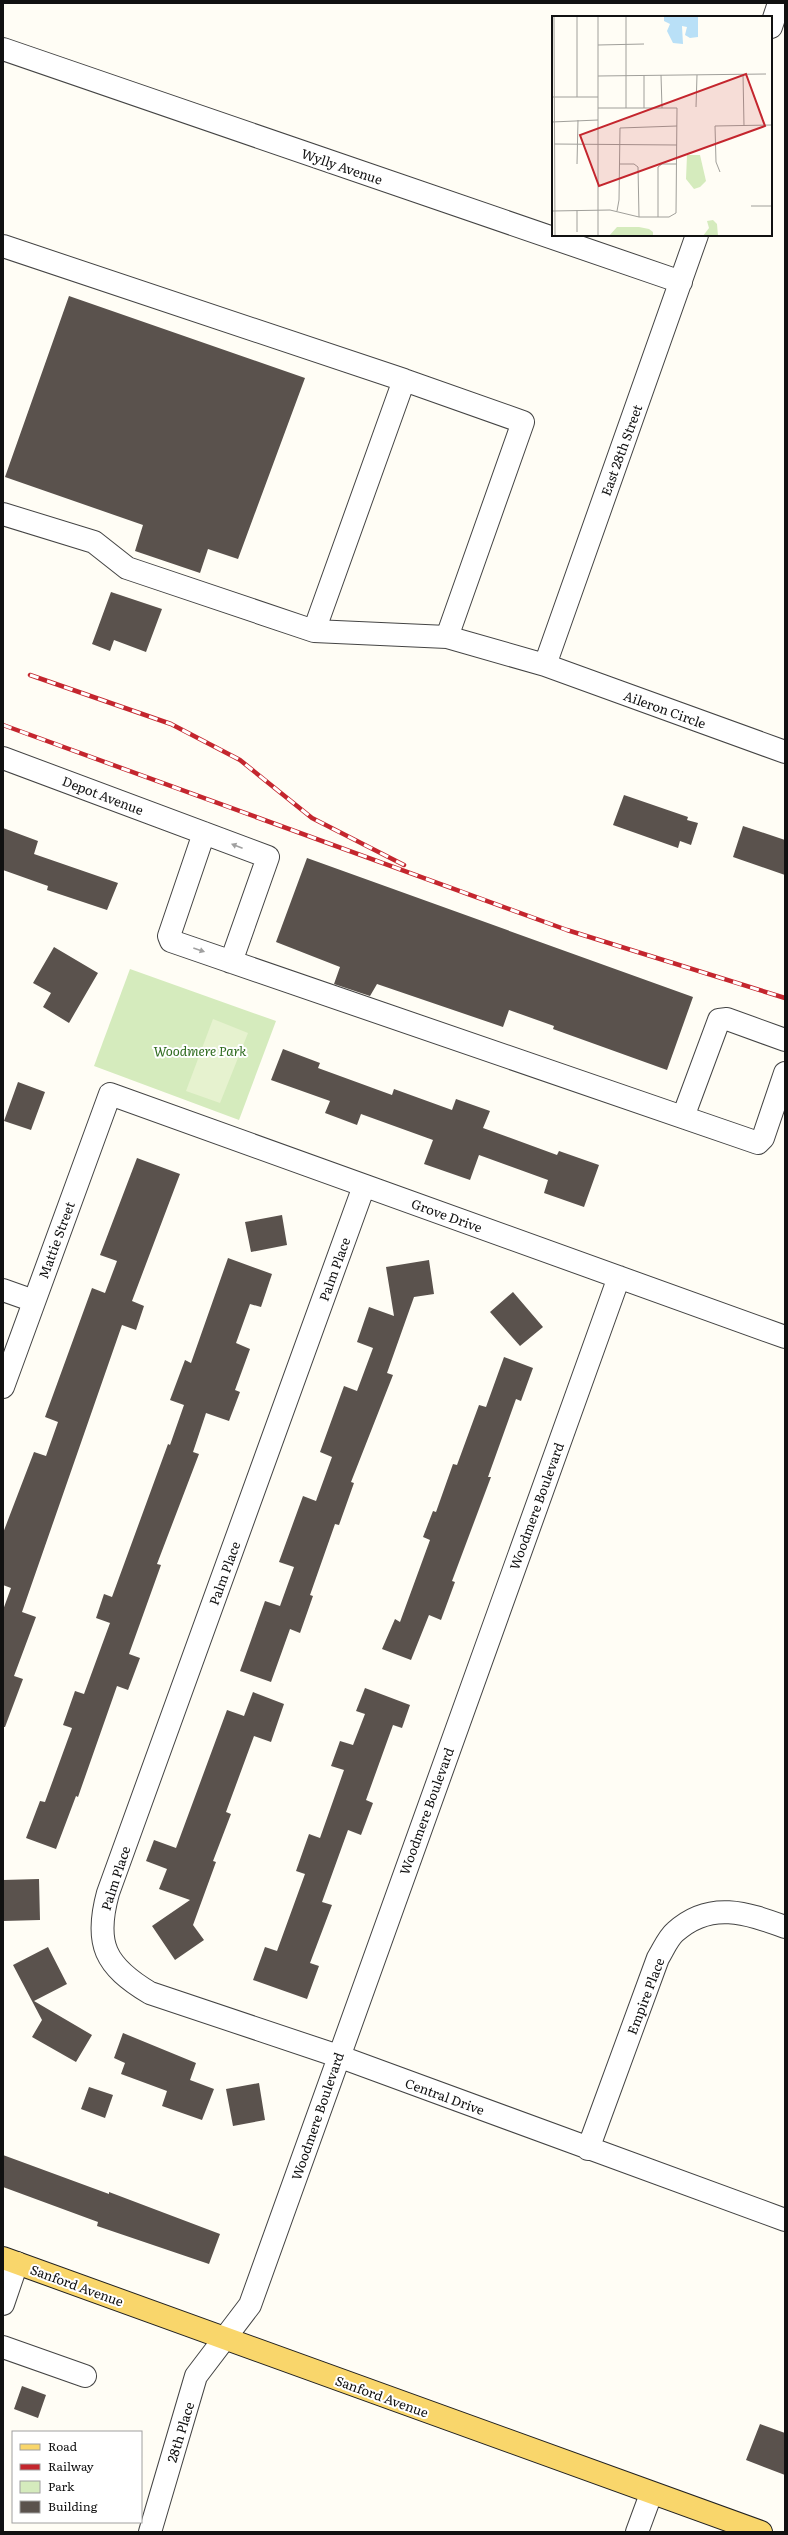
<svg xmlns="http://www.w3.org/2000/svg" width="788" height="2535" font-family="Literata,serif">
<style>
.green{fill:#d5ebbd}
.pitch{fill:#e6f2cf}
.building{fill:#5a524d}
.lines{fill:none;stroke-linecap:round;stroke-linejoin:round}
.minor-casing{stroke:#444;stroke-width:24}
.major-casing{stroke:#222;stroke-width:24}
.minor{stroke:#fff;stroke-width:22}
.major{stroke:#f9d66b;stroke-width:22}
.rail-casing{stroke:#c4262e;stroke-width:4.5}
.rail{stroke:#fff;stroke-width:3;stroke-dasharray:9;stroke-linecap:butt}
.oneway{fill:#a0a0a0}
.labels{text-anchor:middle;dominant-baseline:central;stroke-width:4;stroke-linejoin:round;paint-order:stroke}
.street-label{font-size:13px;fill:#111;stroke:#fff}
.park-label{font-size:13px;font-style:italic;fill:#2f6b1f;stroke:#fff}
.inset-road{fill:none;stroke:#a09f9a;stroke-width:1}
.view{fill:#c4262e;fill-opacity:0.15;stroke:#c4262e;stroke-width:2}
.inset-edge{fill:none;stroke:#111;stroke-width:2}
</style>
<rect width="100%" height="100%" fill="#fffdf5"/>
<path class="green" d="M130 969 276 1021 239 1120 94 1066Z"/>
<path class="pitch" d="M213 1019 248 1033 220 1103 186 1091Z"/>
<path class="building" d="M69 296 305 378 238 559 208 549 200 573 135 551 143 525 5 477Z
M111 592 162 609 146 652 114 640 110 651 92 644Z
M624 795 688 817 687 820 698 823 691 845 680 841 678 848 613 825Z
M743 826 785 840V875L733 857Z
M3 828 38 841 34 854 118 883 107 910 47 890 48 886 3 870Z
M307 858 693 997 667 1070 553 1029 554 1026 509 1010 503 1027 377 984 370 996 334 984 340 967 276 942Z
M54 947 98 973 69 1023 43 1007 51 993 33 983Z
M283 1049 320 1063 318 1068 392 1095 394 1089 452 1110 456 1099 490 1111 483 1128 557 1155 559 1151 599 1165 584 1207 544 1193 548 1180 479 1155 470 1180 424 1164 433 1140 361 1114 357 1125 325 1113 330 1101 271 1080Z
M18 1082 45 1092 31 1130 4 1121Z
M137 1158 180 1174 132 1301 144 1306 136 1330 122 1325 22 1612 36 1617 14 1676 23 1679 5 1727H3V1610L11 1588 3 1585V1533L34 1452 46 1456 58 1422 45 1417 92 1288 105 1293 117 1261 100 1255Z
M282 1215 287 1245 251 1252 245 1222Z
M228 1258 272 1274 261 1307 250 1304 236 1343 250 1349 235 1390 240 1392 229 1421 206 1413 193 1452 199 1454 157 1564 161 1565 129 1654 140 1658 128 1690 117 1686 78 1797 76 1796 56 1849 26 1838 40 1801 45 1802 72 1728 63 1725 75 1691 84 1694 110 1623 96 1618 104 1594 112 1597 168 1444 170 1445 184 1405 170 1400 185 1360 191 1363Z
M429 1260 434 1294 414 1297 387 1373 393 1375 351 1482 354 1483 339 1525 335 1524 310 1595 313 1596 300 1633 290 1629 271 1682 240 1671 265 1601 280 1606 294 1567 279 1562 303 1496 316 1501 332 1457 320 1452 344 1386 357 1391 373 1348 357 1342 369 1307 394 1316 386 1267Z
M513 1292 543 1327 520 1346 490 1312Z
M504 1357 533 1368 521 1401 516 1399 488 1477H491L452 1581 455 1582 441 1620 429 1615 411 1660 382 1649 395 1619 400 1622 430 1540 423 1537 433 1511 436 1512 453 1464 457 1465 479 1405 486 1407Z
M365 1688 410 1705 402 1728 393 1725 366 1800 373 1803 361 1835 348 1830 322 1902 332 1905 310 1963 319 1966 307 1999 253 1980 265 1947 277 1951 305 1874 296 1871 309 1834 320 1838 344 1770 331 1766 340 1741 353 1745 365 1714 356 1711Z
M253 1692 284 1704 271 1742 254 1736 226 1812 231 1814 213 1861 216 1862 193 1925 204 1940 175 1960 152 1926 190 1900 159 1889 167 1869 146 1861 154 1840 176 1848 227 1710 244 1716Z
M39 1879 40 1920 3 1921V1880Z
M48 1947 67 1984 34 2001 92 2035 76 2062 32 2037 42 2020 13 1965Z
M123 2033 196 2063 190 2080 214 2089 202 2120 162 2106 167 2091 121 2074 125 2063 114 2058Z
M259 2083 265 2120 233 2126 226 2089Z
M89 2087 113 2095 105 2118 81 2109Z
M3 2155 109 2194V2192L220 2234 209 2264 97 2226 98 2222 3 2187Z
M22 2386 46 2395 38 2418 14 2409Z
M760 2424 785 2433V2475L746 2460Z"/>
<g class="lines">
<g class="minor-casing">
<path id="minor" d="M771 27 779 3
M3 49 681 282
M3 246 404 380 314 631 127 568 94 542 3 514
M404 380 523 422 447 637
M314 631 447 637 545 665 785 752
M545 665 697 235
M3 758 268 857 231 962
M204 833 169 936 171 941 758 1143 763 1138 785 1073
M683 1117 719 1020 727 1019 785 1040
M364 1186 108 1893C94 1944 105 1966 150 1993L338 2056 785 2220
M3 1290 34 1301
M3 1387 110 1094 785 1337
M588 2149 658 1958C663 1950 668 1938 675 1932 710 1900 747 1913 785 1927
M3 2304 17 2263
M3 2347 85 2376
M150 2532 196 2376 250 2305 619 1277
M637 2532 651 2494"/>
</g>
<g class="major-casing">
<path id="major" d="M3 2258 761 2532"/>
</g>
<use href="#minor" class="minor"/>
<use href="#major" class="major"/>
<g class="rail-casing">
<path id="rail" d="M30 675 171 724 240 760 312 818 404 865
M3 725 567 930 785 998"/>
</g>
<use href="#rail" class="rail"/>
</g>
<defs><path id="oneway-solid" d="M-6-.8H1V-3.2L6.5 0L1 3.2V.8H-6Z"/></defs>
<g class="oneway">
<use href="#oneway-solid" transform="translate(237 846) rotate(-159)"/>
<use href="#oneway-solid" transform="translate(199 950) rotate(19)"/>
</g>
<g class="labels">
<g class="street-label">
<text transform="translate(342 166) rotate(19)">Wylly Avenue</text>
<text transform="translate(621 450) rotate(-70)">East 28th Street</text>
<text transform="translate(665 709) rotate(20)">Aileron Circle</text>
<text transform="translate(103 795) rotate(21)">Depot Avenue</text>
<text transform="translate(447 1215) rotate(20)">Grove Drive</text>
<text transform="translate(56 1240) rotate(-70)">Mattie Street</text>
<text transform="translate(334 1269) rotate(-70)">Palm Place</text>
<text transform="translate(536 1506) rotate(-70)">Woodmere Boulevard</text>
<text transform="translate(224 1573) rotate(-70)">Palm Place</text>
<text transform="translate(426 1811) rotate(-70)">Woodmere Boulevard</text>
<text transform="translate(115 1878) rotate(-72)">Palm Place</text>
<text transform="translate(645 1996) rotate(-69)">Empire Place</text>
<text transform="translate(445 2096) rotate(20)">Central Drive</text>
<text transform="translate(317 2116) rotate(-71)">Woodmere Boulevard</text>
<text transform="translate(77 2285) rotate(20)">Sanford Avenue</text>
<text transform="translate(382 2396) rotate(20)">Sanford Avenue</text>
<text transform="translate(180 2432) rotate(-73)">28th Place</text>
</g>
<g class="park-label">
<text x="200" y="1050">Woodmere Park</text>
</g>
</g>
<g transform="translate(552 16)">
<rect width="220" height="220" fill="#fffdf5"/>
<path d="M135 139H148L154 165 148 171 142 173 134 163ZM161 204 165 208 166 220H151L157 212 155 205ZM65 211H87L97 213 101 216V220H57Z" fill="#d5ebbd"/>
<path d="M112 0H146V21L138 22 133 19 135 11 130 10 131 28 121 27 115 15 118 8 112 5Z" fill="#b9e0f7"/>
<path class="inset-road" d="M2 0 3 220M25 0V81M46 0V220M74 0V92M46 29 92 28M191 58 192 110M92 59V92M109 59 110 92M46 60 214 58M0 81H46M144 91 145 59M0 106 46 104M2 128 125 129M25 148 26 104M67 148H82L86 151 87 201M168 156 164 146 163 110 220 109M199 190H220M0 195 58 194 87 201H117L124 197 125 92H46M65 195 67 184 68 112 125 110M106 201V151L110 148H125M25 216V194"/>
<path class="view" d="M194 58 213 110 47 170 28 119Z"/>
<rect width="220" height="220" class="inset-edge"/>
</g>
<rect width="788" height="2535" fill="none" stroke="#111111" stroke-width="8"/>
<rect x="12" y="2431" width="130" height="92" fill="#ffffff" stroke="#a0a0a0"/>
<rect x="20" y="2444" width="20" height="6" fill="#f9d66b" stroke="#a0a0a0"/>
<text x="48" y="2451" font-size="12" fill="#111111">Road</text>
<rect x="20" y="2464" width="20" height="6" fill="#c4262e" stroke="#a0a0a0"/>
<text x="48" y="2471" font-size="12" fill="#111111">Railway</text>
<rect x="20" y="2481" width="20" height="12" fill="#d5ebbd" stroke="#a0a0a0"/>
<text x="48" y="2491" font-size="12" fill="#111111">Park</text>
<rect x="20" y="2501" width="20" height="12" fill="#5a524d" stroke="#a0a0a0"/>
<text x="48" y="2511" font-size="12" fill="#111111">Building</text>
</svg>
